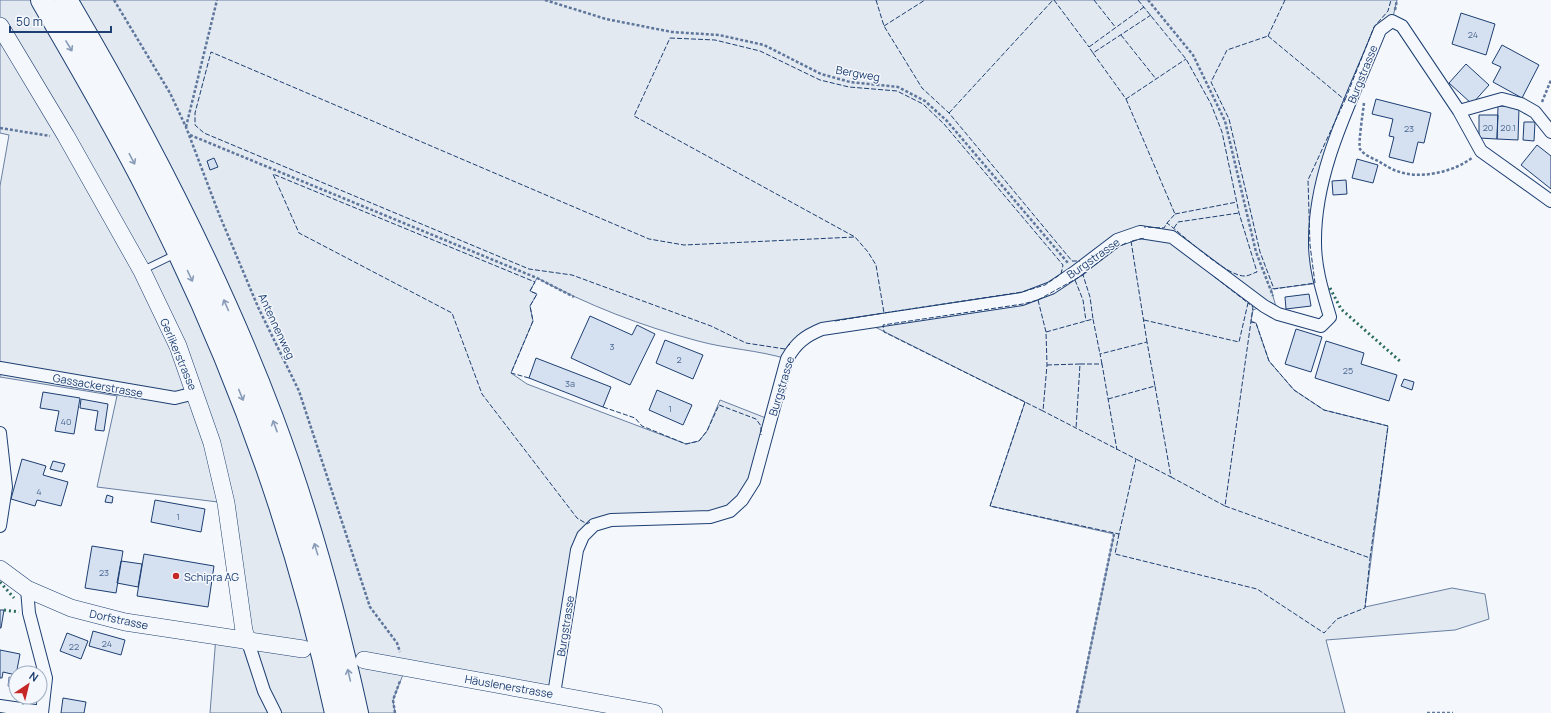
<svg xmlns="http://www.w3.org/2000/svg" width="1551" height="713" font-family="Manrope,sans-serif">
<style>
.green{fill:#e3e9f0;stroke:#687fa3}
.water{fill:#cfd7e4;stroke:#687fa3}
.building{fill:#d5e0f0;stroke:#1d3f73}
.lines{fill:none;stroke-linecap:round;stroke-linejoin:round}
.lane-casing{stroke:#1d3f73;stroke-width:8}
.street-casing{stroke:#1d3f73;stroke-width:14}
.secondary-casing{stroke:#1d3f73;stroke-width:18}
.highway-casing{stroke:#1d3f73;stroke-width:24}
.path{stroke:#5e769c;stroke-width:2.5;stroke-dasharray:3 2;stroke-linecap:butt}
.lane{stroke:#f4f7fb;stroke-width:6}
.street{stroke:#f4f7fb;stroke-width:12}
.secondary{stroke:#f4f7fb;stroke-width:17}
.highway{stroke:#f4f7fb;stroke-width:22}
.hedge{stroke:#2c6c60;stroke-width:3;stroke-dasharray:2 3;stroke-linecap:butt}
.fence{stroke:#1d3f73;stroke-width:1;stroke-dasharray:5 2;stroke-linecap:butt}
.oneway{stroke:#889bb7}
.poi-dot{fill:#c62828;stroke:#f4f7fb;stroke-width:1.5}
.labels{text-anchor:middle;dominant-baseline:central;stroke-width:3;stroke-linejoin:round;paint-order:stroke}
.number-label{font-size:9px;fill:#4b6792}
.street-label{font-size:11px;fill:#1d3f73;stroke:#f4f7fb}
.poi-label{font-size:11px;fill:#1d3f73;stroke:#f4f7fb;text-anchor:start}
</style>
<rect width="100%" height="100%" fill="#f4f7fb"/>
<path class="green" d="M0 0H1397L1392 21 1380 30 1317 207 1320 283 1271 289 1278 314 1263 306 1253 310 1251 321 1256 323 1269 361 1294 390 1324 410 1388 426 1365 607 1452 588 1485 594 1489 619 1455 630 1326 640 1345 713H1077L1114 534 990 506 1025 402 865 322 822 329 787 359C758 350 727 349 698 341 641 326 588 305 537 278L530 291 537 294 530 306 533 321 511 373 527 384 686 444 699 441 707 431 720 400 771 420 754 481 730 511 611 520 583 536 554 694 406 667 393 700 395 713H210L216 636 248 642 226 503 97 487 117 396 0 377V186L9 135 0 133Z"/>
<path class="water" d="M9 677 16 678V688L8 686Z"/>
<path class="building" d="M1461 13 1495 24 1486 55 1452 44Z
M1502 45 1539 65 1522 98 1493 82 1501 67 1492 63Z
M1466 64 1489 85 1472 104 1449 83Z
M1376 99 1431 113 1424 143 1418 142 1413 163 1389 157 1394 137 1389 136 1393 119 1372 114Z
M1498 106 1519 107 1518 140 1497 139Z
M1479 115H1498L1497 139 1479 138Z
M1524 122H1535L1534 141 1523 140Z
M1537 145 1551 156V189L1521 165Z
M214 158 218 167 210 170 207 161Z
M1357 159 1378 165 1373 183 1352 178Z
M1346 180 1347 194 1333 195 1332 181Z
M1309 294 1311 306 1286 309 1285 297Z
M590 316 632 335 637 325 655 334 630 385 571 358Z
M1296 329 1322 337 1311 372 1285 364Z
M665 340 703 355 693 379 656 363Z
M1326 341 1364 353 1361 364 1397 375 1389 401 1315 378Z
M536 358 611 387 603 407 529 378Z
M1404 379 1414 382 1412 390 1401 386Z
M657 390 692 405 683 425 649 410Z
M43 392 80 398 74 434 55 431 59 411 40 408Z
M81 399 108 404 104 431 95 430 98 411 80 408Z
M22 459 46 466 43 475 68 482 61 506 37 500 35 506 11 499Z
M53 461 65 464 62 472 50 469Z
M107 495 113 497 112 503 105 502Z
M155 500 205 509 201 532 151 522Z
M92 546 123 551 116 593 85 588Z
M144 554 214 566 208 607 137 596Z
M121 561 142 564 138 587 117 583Z
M0 610H4L1 628H0Z
M93 631 125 640 121 655 89 646Z
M67 633 88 641 81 659 60 651Z
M0 650 20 654 16 675 3 672 2 678H0Z
M63 698 86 702 84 713H61Z"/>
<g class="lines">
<g class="lane-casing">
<path id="lane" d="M143 270 176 254"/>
</g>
<g class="street-casing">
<path id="street" d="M1459 111 1502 99 1521 104 1535 112 1551 132
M0 368 175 398 195 393
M0 433 6 487 0 526
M27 589 29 613 46 678 42 713
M248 642 264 691 275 713
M554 694 577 550 583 536 594 525 611 520 710 517 730 511 742 500 754 481 787 359C796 343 805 336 822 329L1022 299 1051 288 1075 272 1117 240 1140 232 1172 237 1264 306 1278 314 1321 326 1330 317C1323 293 1315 269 1315 243 1314 169 1353 98 1380 30L1392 21 1402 26 1459 111 1481 151 1551 201
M0 706 42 712"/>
</g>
<g class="secondary-casing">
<path id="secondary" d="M0 26 66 136 142 271 178 346 212 443 226 503 244 631 248 642
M0 569 27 589 71 608 125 622 303 649
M364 660 654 713"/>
</g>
<g class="highway-casing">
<path id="highway" d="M42 0C79 64 117 128 150 194 234 358 297 532 336 713
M66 0C145 134 217 272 272 418 308 514 335 613 357 713"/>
</g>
<path class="path" d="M114 0 170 93 186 127 219 214 258 307 299 391 370 607 397 643 400 652
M545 0 606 19 672 32 719 35 764 45 821 74 850 82 898 87 925 101 947 121 1068 263
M1148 0 1193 55 1225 121 1256 252 1273 296
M1395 10 1397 0
M1542 102 1551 80
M1364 103C1363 112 1358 144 1360 149 1364 155 1372 158 1378 161 1384 164 1390 169 1397 171 1420 180 1453 172 1472 158
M186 127 217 0
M0 128 50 136
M190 135 537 278 574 297
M395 713 393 700 400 681
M1077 713 1114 534
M1427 713H1453"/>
<use href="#lane" class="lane"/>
<use href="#street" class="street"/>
<use href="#secondary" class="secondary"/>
<use href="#highway" class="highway"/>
<path class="hedge" d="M1330 288 1341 309 1401 362
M0 582 14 598
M4 610 19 612
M22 703 29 702 36 697"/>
<path class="fence" d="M876 0 884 26 922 88 949 113 1072 261H1080
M1054 0 1089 47
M1094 0 1116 28
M1138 0 1186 59 1211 104 1222 132 1239 213 1257 272C1253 273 1249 276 1245 276 1227 277 1183 235 1167 223L1164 228 1144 227
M1144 7 1089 47 1093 53 1151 15
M884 26 925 0
M1121 35 1156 79
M1268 36 1345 100 1308 180 1310 245 1315 283 1274 289 1260 252 1229 119 1211 82 1227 50Z
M1268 36 1285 0
M670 38 715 40 760 51 820 80 849 87 897 91 923 104 944 124 1063 265 1061 274 1045 285 1022 292 884 313 876 265 868 252 855 237 634 116Z
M1093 53 1126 99 1186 59
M1126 99 1175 214 1167 223
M1345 100 1374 27 1388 11 1391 0
M949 113 1053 0
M1175 214 1237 202
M1174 228 1178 222 1239 213
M1131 241 1147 342
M1132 241 1145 238
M1083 275 1113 250 1126 243
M1075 280 1083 300 1086 321
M1038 300 1046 332 1047 365 1043 411 884 332 883 325 1023 304Z
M1038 300 1083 275 1090 297 1093 319
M1144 320 1239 342 1248 303 1212 275
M835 321 884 313
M1046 332 1093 319 1100 354
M790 344 785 349 746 343 711 326 572 275 529 269 204 133 195 125V113L211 52 649 239 684 245 855 237
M1080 364H1102L1117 450
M1102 364 1100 354 1147 342 1155 386
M1047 365 1080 364 1076 429
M529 378 511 373 533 321 530 306 537 294 530 291 535 282 273 174 299 233 452 313 482 394 577 518 587 524 590 522
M1108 399 1155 386 1171 477 1136 459
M1025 402 990 506 1119 534 1136 459 1043 411
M603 407 635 418 642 426 686 444 699 441 707 431 719 405 756 419 761 426V435
M1171 477 1225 506 1253 307 1248 303
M1225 506 1370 558 1388 426 1324 410 1294 390 1269 361 1256 323 1251 322
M1119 534 1115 554 1257 589 1324 633 1337 619 1365 608 1370 558"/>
</g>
<defs><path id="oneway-shaft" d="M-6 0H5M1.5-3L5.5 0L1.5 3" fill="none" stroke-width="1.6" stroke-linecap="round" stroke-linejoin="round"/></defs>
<g class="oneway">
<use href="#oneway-shaft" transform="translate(69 46) rotate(59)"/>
<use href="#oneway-shaft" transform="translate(132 159) rotate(62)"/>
<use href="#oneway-shaft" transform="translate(190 276) rotate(65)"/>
<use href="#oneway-shaft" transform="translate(226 305) rotate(-114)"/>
<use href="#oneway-shaft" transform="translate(241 395) rotate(68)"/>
<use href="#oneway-shaft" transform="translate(275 426) rotate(-110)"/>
<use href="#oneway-shaft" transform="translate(316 549) rotate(-107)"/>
<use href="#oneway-shaft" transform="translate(349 675) rotate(-103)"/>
</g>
<circle class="poi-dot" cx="176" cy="576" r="4"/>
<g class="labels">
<g class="number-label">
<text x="1473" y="34">24</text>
<text x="1488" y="127">20</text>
<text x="1508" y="127">20.1</text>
<text x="1409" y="128">23</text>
<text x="612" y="346">3</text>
<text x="679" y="359">2</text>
<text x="1348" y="370">25</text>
<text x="570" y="383">3a</text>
<text x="670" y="408">1</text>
<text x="66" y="421">40</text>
<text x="39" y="491">4</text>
<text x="178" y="516">1</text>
<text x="104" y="572">23</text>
<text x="107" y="643">24</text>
<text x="74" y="646">22</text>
</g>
<g class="street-label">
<text transform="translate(858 73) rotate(10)">Bergweg</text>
<text transform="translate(1362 74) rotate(-68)">Burgstrasse</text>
<text transform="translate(1093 258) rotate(-35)">Burgstrasse</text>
<text transform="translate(277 326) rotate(65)">Antennenweg</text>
<text transform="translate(179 354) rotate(67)">Gerlikerstrasse</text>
<text transform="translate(98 385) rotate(10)">Gassackerstrasse</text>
<text transform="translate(781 386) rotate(-73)">Burgstrasse</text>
<text transform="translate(119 619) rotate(12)">Dorfstrasse</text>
<text transform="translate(565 626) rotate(-81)">Burgstrasse</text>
<text transform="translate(509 686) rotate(10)">Häuslenerstrasse</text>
</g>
<g class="poi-label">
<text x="184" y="576">Schipra AG</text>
</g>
</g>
<g transform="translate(28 685) rotate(35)"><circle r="19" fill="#f4f7fb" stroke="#9eadc5"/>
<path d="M0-3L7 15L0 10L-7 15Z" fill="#c62828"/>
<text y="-6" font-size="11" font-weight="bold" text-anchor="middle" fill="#1d3f73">N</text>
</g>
<path d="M10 26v6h101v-6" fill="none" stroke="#1d3f73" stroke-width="2"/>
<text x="16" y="26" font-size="12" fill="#1d3f73" stroke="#f4f7fb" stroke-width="3" paint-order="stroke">50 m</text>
</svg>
